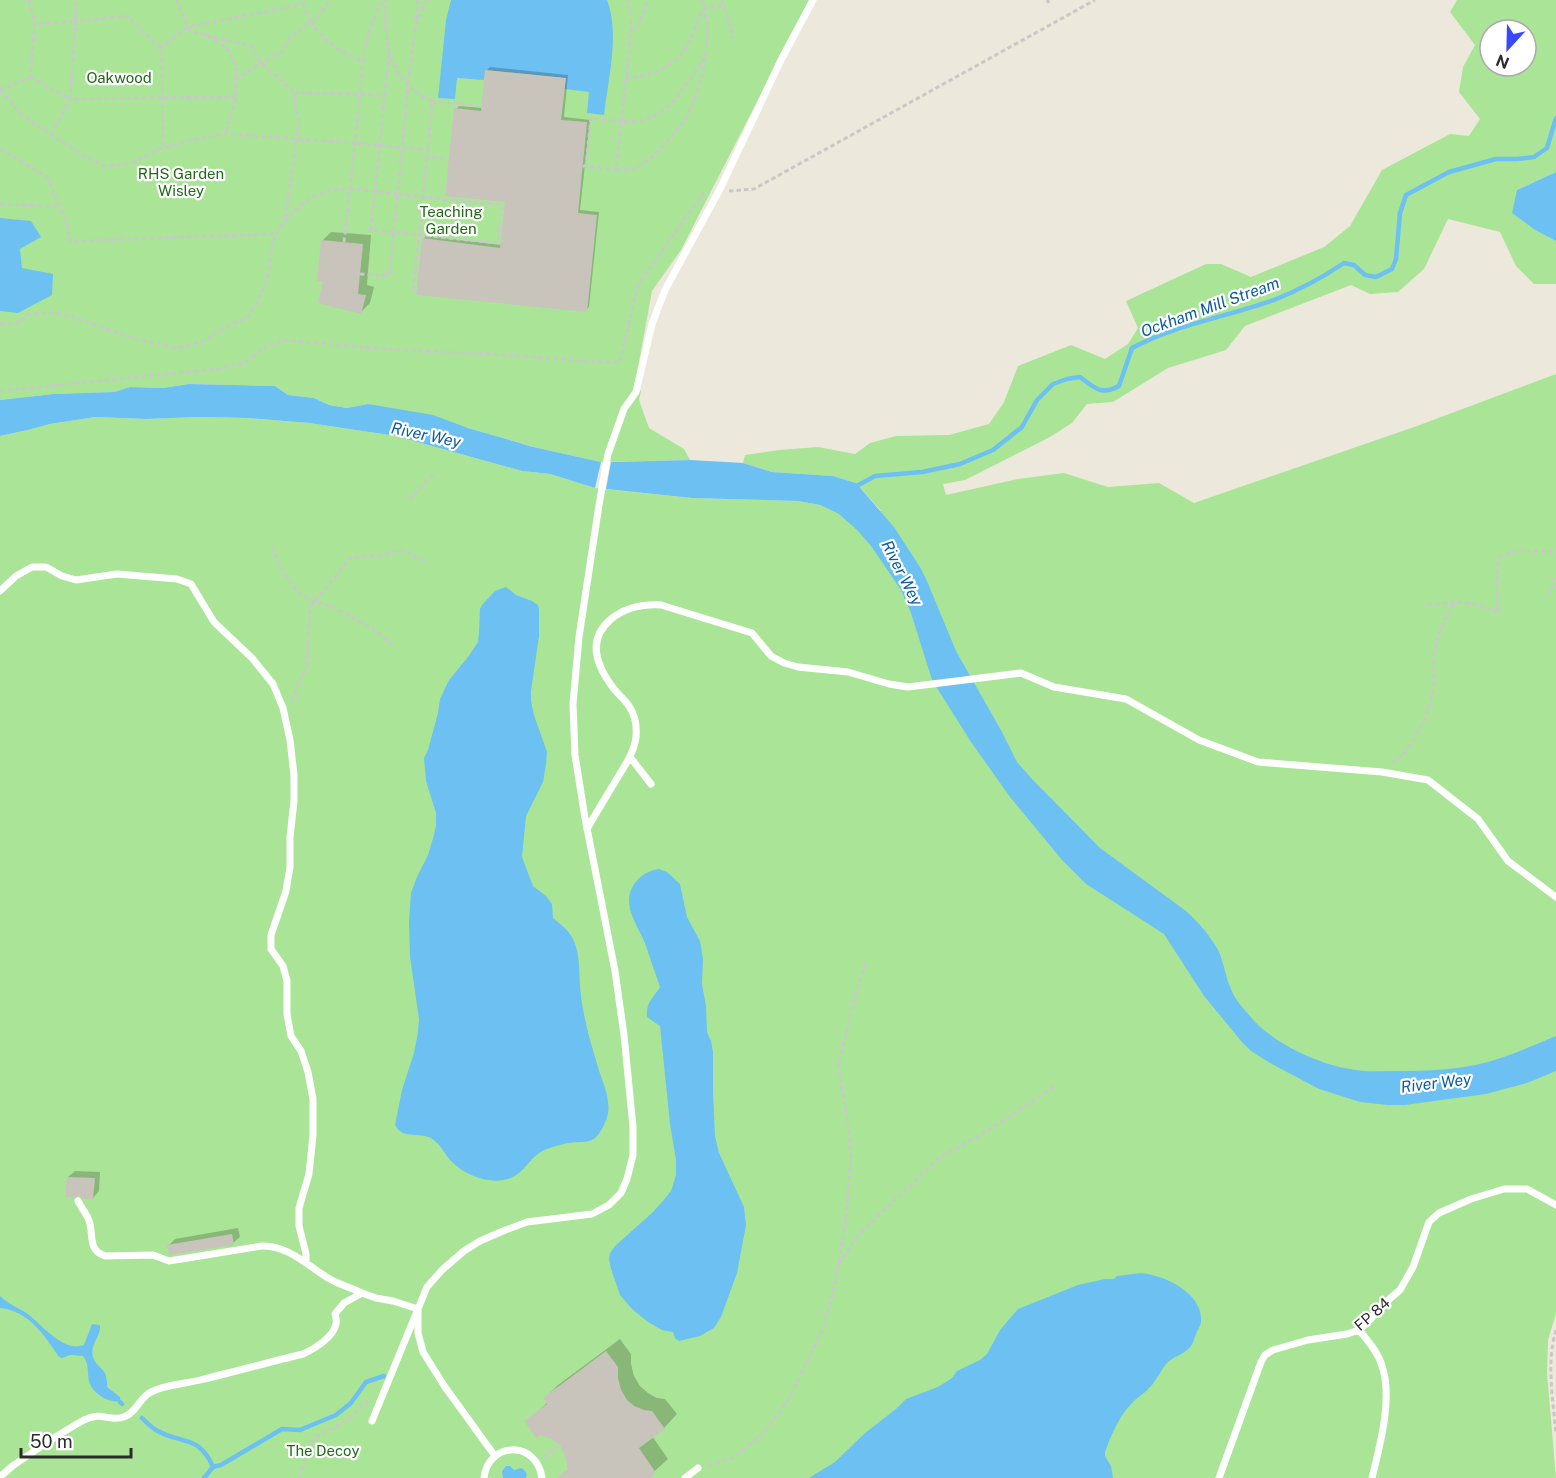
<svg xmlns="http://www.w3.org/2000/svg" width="1556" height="1478" font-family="'Public Sans',sans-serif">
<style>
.green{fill:#aae597;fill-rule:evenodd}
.water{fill:#6dc0f2}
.shadow{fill:#0003}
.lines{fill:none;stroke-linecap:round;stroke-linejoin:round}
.stream{stroke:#6dc0f2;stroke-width:4.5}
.building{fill:#c8c4bc}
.path{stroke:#c8c8c8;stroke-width:3;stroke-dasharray:4.5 3;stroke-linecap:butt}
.lane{stroke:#fff;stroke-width:7}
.labels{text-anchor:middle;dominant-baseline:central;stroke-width:4.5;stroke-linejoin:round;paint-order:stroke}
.park-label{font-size:15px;fill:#216a18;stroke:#fff}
.street-label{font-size:15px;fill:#2b2b2b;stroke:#fff}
.water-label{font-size:16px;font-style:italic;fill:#0a5ca0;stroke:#fff}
</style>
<rect width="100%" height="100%" fill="#ede8dc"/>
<path class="green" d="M0 0H809L681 250 652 291 639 362 634 386 641 391 639 400 649 428 684 449 690 460 601 462 529 446 520 443 468 428 368 404 347 408 329 405 314 398 288 395 275 386 189 384 163 388 130 387 114 392 53 394 0 400Z
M1457 0H1556V172L1517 190 1535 230 1556 241V284H1534L1516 266 1500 232 1448 219 1424 269 1398 292 1370 294 1351 285 1245 326 1226 350 1168 368 1113 402 1087 404 1072 423 1050 437 965 480 943 484 946 495 1018 479 1064 473 1108 487 1159 483 1194 503 1417 426 1556 374V1314L1548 1340 1547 1373 1556 1478H0V436L28 430 50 424 96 417 146 419 199 417 248 418 309 423 396 436 522 471 550 474 595 488 692 498 798 501 820 505 839 514 881 511 856 483 833 476 772 472 743 463 745 455 779 450 818 447 855 454 870 443 896 436 949 435 989 424 1004 402 1018 366 1071 345 1105 359 1128 344 1138 328 1126 301 1206 264H1221L1251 277 1324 247 1350 226 1382 170 1450 134 1469 136 1480 119 1459 92 1463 67 1475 45 1450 12ZM1490 30H1526V66H1490Z"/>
<path class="water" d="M451 0H607C620 33 608 80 604 115L587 113 589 92 565 89V78L486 70 484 80 457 78 455 99 438 98 446 20Z
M1556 172V241L1535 230 1512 213 1517 190Z
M0 218 31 221 41 237 20 249 22 268 53 274 52 295 18 313 0 311Z
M189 384 275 386 288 395 314 398 329 405 347 408 368 404 433 415 468 428 520 443 529 446 601 462 595 488 550 474 522 471 396 436 309 423 248 418 199 417 146 419 96 417 50 424 28 430 0 436V400L53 394 114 392 130 387 163 388Z
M690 460 743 463 772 472 833 476 856 483 894 527 920 567 927 581 956 651 1002 732 1017 762 1032 779 1100 848 1186 911C1198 922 1210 935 1218 950 1224 962 1225 976 1231 989 1234 998 1242 1007 1249 1015 1271 1043 1321 1066 1356 1070 1367 1072 1378 1071 1388 1071 1417 1071 1446 1071 1475 1065 1503 1059 1529 1047 1556 1036V1071L1527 1083 1486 1094 1405 1105H1388L1360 1102 1319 1089 1270 1063 1251 1051 1242 1042 1204 996 1164 934 1086 884 1062 860 1010 797 971 742 932 680 911 613 901 590 871 546 857 530 839 514 820 505 798 501 692 498 606 489 611 462Z
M506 587 516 595 532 601 538 605 539 610V636L531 691V701L534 715 547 752 546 764 543 782 526 816 522 857 533 886 546 896 552 904 553 918C559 923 567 929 572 937 580 952 579 969 580 986 582 1013 590 1041 598 1067 601 1078 607 1090 608 1102 610 1112 606 1123 600 1132 593 1145 580 1141 568 1143 562 1144 556 1146 550 1148 532 1153 529 1167 515 1176 496 1187 467 1177 452 1162 444 1154 441 1144 431 1138 417 1132 403 1140 395 1125L402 1090 414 1053 418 1032 419 1019 410 957 409 921 411 893 417 877 428 855 434 835 436 825V813L426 781 424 758 428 750 438 713 440 699 449 680 468 657 478 642 479 632 480 609 482 605 495 591Z
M659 869 667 872 680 884 687 917 700 941 703 959 702 984 706 1006 707 1032 711 1041 713 1052V1092L715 1136 719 1153 744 1207 746 1225 737 1273 721 1317 714 1328 700 1336 679 1341 675 1338 673 1332 662 1330 648 1322 632 1309 620 1295 611 1269 609 1259 610 1253 615 1246 652 1213 662 1202 671 1191 676 1175V1160L670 1124 660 1026 647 1017C646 1001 653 999 660 987 655 973 650 958 645 943 640 932 633 920 630 909 625 889 640 871 659 869Z
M1141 1273C1164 1275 1203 1293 1201 1321 1201 1326 1198 1329 1196 1334 1194 1338 1194 1342 1191 1346 1185 1354 1175 1356 1168 1362 1161 1369 1157 1381 1149 1388 1145 1393 1139 1396 1135 1400 1120 1414 1112 1433 1105 1452V1456L1111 1466 1113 1478H809L835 1462 865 1433 896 1409 906 1399 938 1387 952 1378 957 1371 980 1360 987 1354 1000 1330 1018 1309 1078 1285 1105 1279H1114L1117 1276Z
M0 1296C8 1304 19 1308 28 1314 42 1325 64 1353 84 1345L92 1324 100 1325C101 1338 90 1342 93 1357 95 1364 101 1367 105 1373 107 1377 107 1382 107 1387L120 1397V1402C110 1401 106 1400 98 1394 82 1382 93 1369 83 1356L70 1355 62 1358 59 1357C44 1335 29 1311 0 1308Z
M506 1466H510L514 1470 521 1468C525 1470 528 1473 526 1478H503L502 1471Z"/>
<path class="shadow" d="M490 67 568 75 564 117 590 120 580 210 599 212 589 307 586 310 423 239 426 236 502 245 506 201 456 109 459 106 483 108 487 70Z
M331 232 371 235 367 285 374 287 370 303 361 312 325 280 322 241Z
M75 1171 100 1172 99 1191 93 1198 68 1177Z
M238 1228 240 1237 233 1243 169 1245 175 1239Z
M620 1339 631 1354V1364L634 1376 640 1386 648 1393 657 1398 665 1399 677 1414 664 1428 652 1436 668 1459 647 1478H569L566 1452 561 1444 526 1422 548 1402 545 1398 558 1385Z"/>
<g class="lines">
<path class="stream" d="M853 488 875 476 922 472 960 464 993 450 1022 427 1037 400 1053 384 1067 379 1080 377C1095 388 1101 396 1119 386L1132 348C1177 324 1227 317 1274 300 1299 290 1322 278 1344 263L1354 265 1365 275 1376 277 1392 269 1396 259 1400 213 1406 195 1449 172 1496 159H1517L1534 157 1547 148 1556 118
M120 1402 122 1404
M142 1418C146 1422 151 1427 156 1430 181 1445 199 1434 213 1467
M204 1478 213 1467 221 1465 282 1429 300 1430 336 1415 351 1403 366 1382 384 1376"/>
</g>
<path class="building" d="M485 70 566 78 561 120 587 122 578 213 597 215 587 312 416 295 422 238 500 248 505 202 445 196 454 108 481 111Z
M321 240 363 244 358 294 366 295 361 314 318 303 323 281H317Z
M67 1177 95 1178 93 1199H83L79 1195 73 1198 65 1197Z
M232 1234 234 1245 169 1255 167 1245Z
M606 1351 618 1367V1378L621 1390 627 1400 634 1406 644 1410 652 1411 665 1429 639 1448 656 1473 650 1478H556L568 1469 564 1453 560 1445 553 1440 541 1435 536 1438 524 1421 547 1404 543 1398Z"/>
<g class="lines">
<path class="path" d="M29 0 35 24
M176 0 190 31 206 35 226 47 236 66 235 102 225 134
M427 0 416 23 408 84C415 93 422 97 432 101L428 150
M722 0 734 38
M1047 0 1049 3
M416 19 418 0
M311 21C324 43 341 51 363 62
M312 24 331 0
M631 32 637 28 648 0
M206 35 251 46 261 63 292 90 299 121 285 221
M160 48 188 27 303 4
M389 54 371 230 498 243 502 205 423 197 427 157
M30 77 70 99 76 21 127 16 162 50 163 149
M625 78C652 77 679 65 691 39 697 28 696 19 704 9L724 5
M235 80 261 63 281 53 290 38 311 21 303 4 304 0
M0 90 23 116 81 154 105 166 130 164 157 150 187 141 225 134 355 143 428 150 427 157 449 159
M0 90 30 77 35 24 76 21 75 0
M293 93 360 94 385 96
M432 101 479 106
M51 135 70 99 235 97
M0 149 47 177 66 221 70 241 276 234
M583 166 616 170 631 32 630 11 627 0
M586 167 591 118C605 119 624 123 638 121 671 116 686 83 704 59
M616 170 634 169 649 160 666 143 683 123 694 101 702 78 707 43V22L702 0
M729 191 754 189 1095 0
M0 204 60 207
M344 242C349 200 353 159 358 117 362 77 362 35 383 0
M360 274 389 276 398 194 423 197 413 292
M0 324 19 323 27 315 50 312 70 316 126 336 176 348 199 343 234 323 248 317C254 307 261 296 265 284 271 269 269 249 276 234 280 226 288 219 294 212 324 179 358 190 398 194L408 84C384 61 385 31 386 0
M0 391 217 369 244 363 264 348 283 340 395 350 493 354 594 362H620L638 285 681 224 705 192
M409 500 435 473
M272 547 280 567 298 592 314 602 333 607 372 628 394 646
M1549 594 1556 577
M1428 605 1457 602
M292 701 307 664 310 607 350 558 383 555 392 552 404 550 427 563
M1392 763 1407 751 1425 719 1434 688V654L1438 636 1450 608 1459 602 1480 605 1498 613 1497 566 1500 557 1517 550 1556 552
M839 1264 859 1234 940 1157 984 1133 1054 1087
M1556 1330C1546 1364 1553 1399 1556 1433
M544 1457 560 1445
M708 1465 734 1458 764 1432 788 1400 824 1327 836 1279 846 1218 851 1158 848 1125 838 1066 855 996 867 961
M300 1478 308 1446 318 1435 345 1422 368 1401"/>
<path class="lane" d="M0 591 16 576 32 567H46L62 576 76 580 117 574 177 579 191 584 214 622 252 658 273 684 283 708 290 740 294 775V801L290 837V867L286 891 271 935V949L283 966 287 981V1014L291 1036 301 1051 308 1072 313 1099V1135L309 1174 299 1208V1226L306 1254V1263
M630 757 651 784
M587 829C596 813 606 797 615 782 623 768 634 754 636 737 637 726 635 715 629 706 625 700 619 695 614 689 597 667 586 641 610 620 624 608 642 604 661 605L752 633 771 656 784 663 798 667 848 672 889 684 908 687 1021 673 1054 687 1126 699 1199 740 1258 762 1382 772 1428 780 1478 819 1508 861 1556 897
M78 1201C81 1207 85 1212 88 1218 95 1232 86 1250 105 1256L153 1255 169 1261 262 1246C287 1245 307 1265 328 1278 338 1284 351 1288 362 1293
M1359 1330C1368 1341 1378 1352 1382 1366 1393 1398 1380 1445 1372 1478
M372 1421 427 1287 442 1270 464 1251 480 1241 503 1231 527 1222 592 1214 609 1205 621 1193 627 1179 633 1155V1127L624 1035 615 971 585 818 575 755 573 704 579 637 599 505 608 454 624 409 636 392 652 324 665 290 720 189 781 60 813 0
M0 1476C6 1473 9 1468 14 1465 37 1449 60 1433 84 1420 102 1411 109 1422 124 1417 136 1413 140 1397 151 1392 167 1384 187 1384 204 1379 237 1371 270 1362 303 1354 314 1349 333 1338 336 1324 337 1321 336 1318 335 1314L344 1303 362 1293 376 1298 393 1301 418 1309V1333L423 1352 445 1387 495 1456
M484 1478C488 1441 537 1440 542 1478
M685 1478 698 1468
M1219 1478 1261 1362 1265 1355 1273 1350 1308 1340 1347 1334 1359 1330 1371 1319 1380 1307 1400 1290 1413 1267 1429 1222 1439 1213 1471 1199 1504 1189H1527L1556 1205"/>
</g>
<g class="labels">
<g class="park-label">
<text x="119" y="77">Oakwood</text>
<text x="181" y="173">RHS Garden<tspan x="181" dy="17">Wisley</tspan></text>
<text x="451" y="211">Teaching<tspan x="451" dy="17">Garden</tspan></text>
<text x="323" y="1450">The Decoy</text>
</g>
<g class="street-label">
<text transform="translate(1372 1314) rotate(-41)">FP 84</text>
</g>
<g class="water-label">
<text transform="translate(1210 307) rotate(-20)">Ockham Mill Stream</text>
<text transform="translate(426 435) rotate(12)">River Wey</text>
<text transform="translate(902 573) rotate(63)">River Wey</text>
<text transform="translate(1436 1083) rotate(-7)">River Wey</text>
</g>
</g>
<g transform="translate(1508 48) rotate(202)"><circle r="28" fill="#ffffff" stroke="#aaaaaa" stroke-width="1.5"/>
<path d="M0-4.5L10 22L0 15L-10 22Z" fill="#3848ff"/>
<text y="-9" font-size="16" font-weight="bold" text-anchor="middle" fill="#2b2b2b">N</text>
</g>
<path d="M21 1448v9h110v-9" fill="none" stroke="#2b2b2b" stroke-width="3"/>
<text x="30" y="1448" font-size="18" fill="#2b2b2b" stroke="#ffffff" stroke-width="4.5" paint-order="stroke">50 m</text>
</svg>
